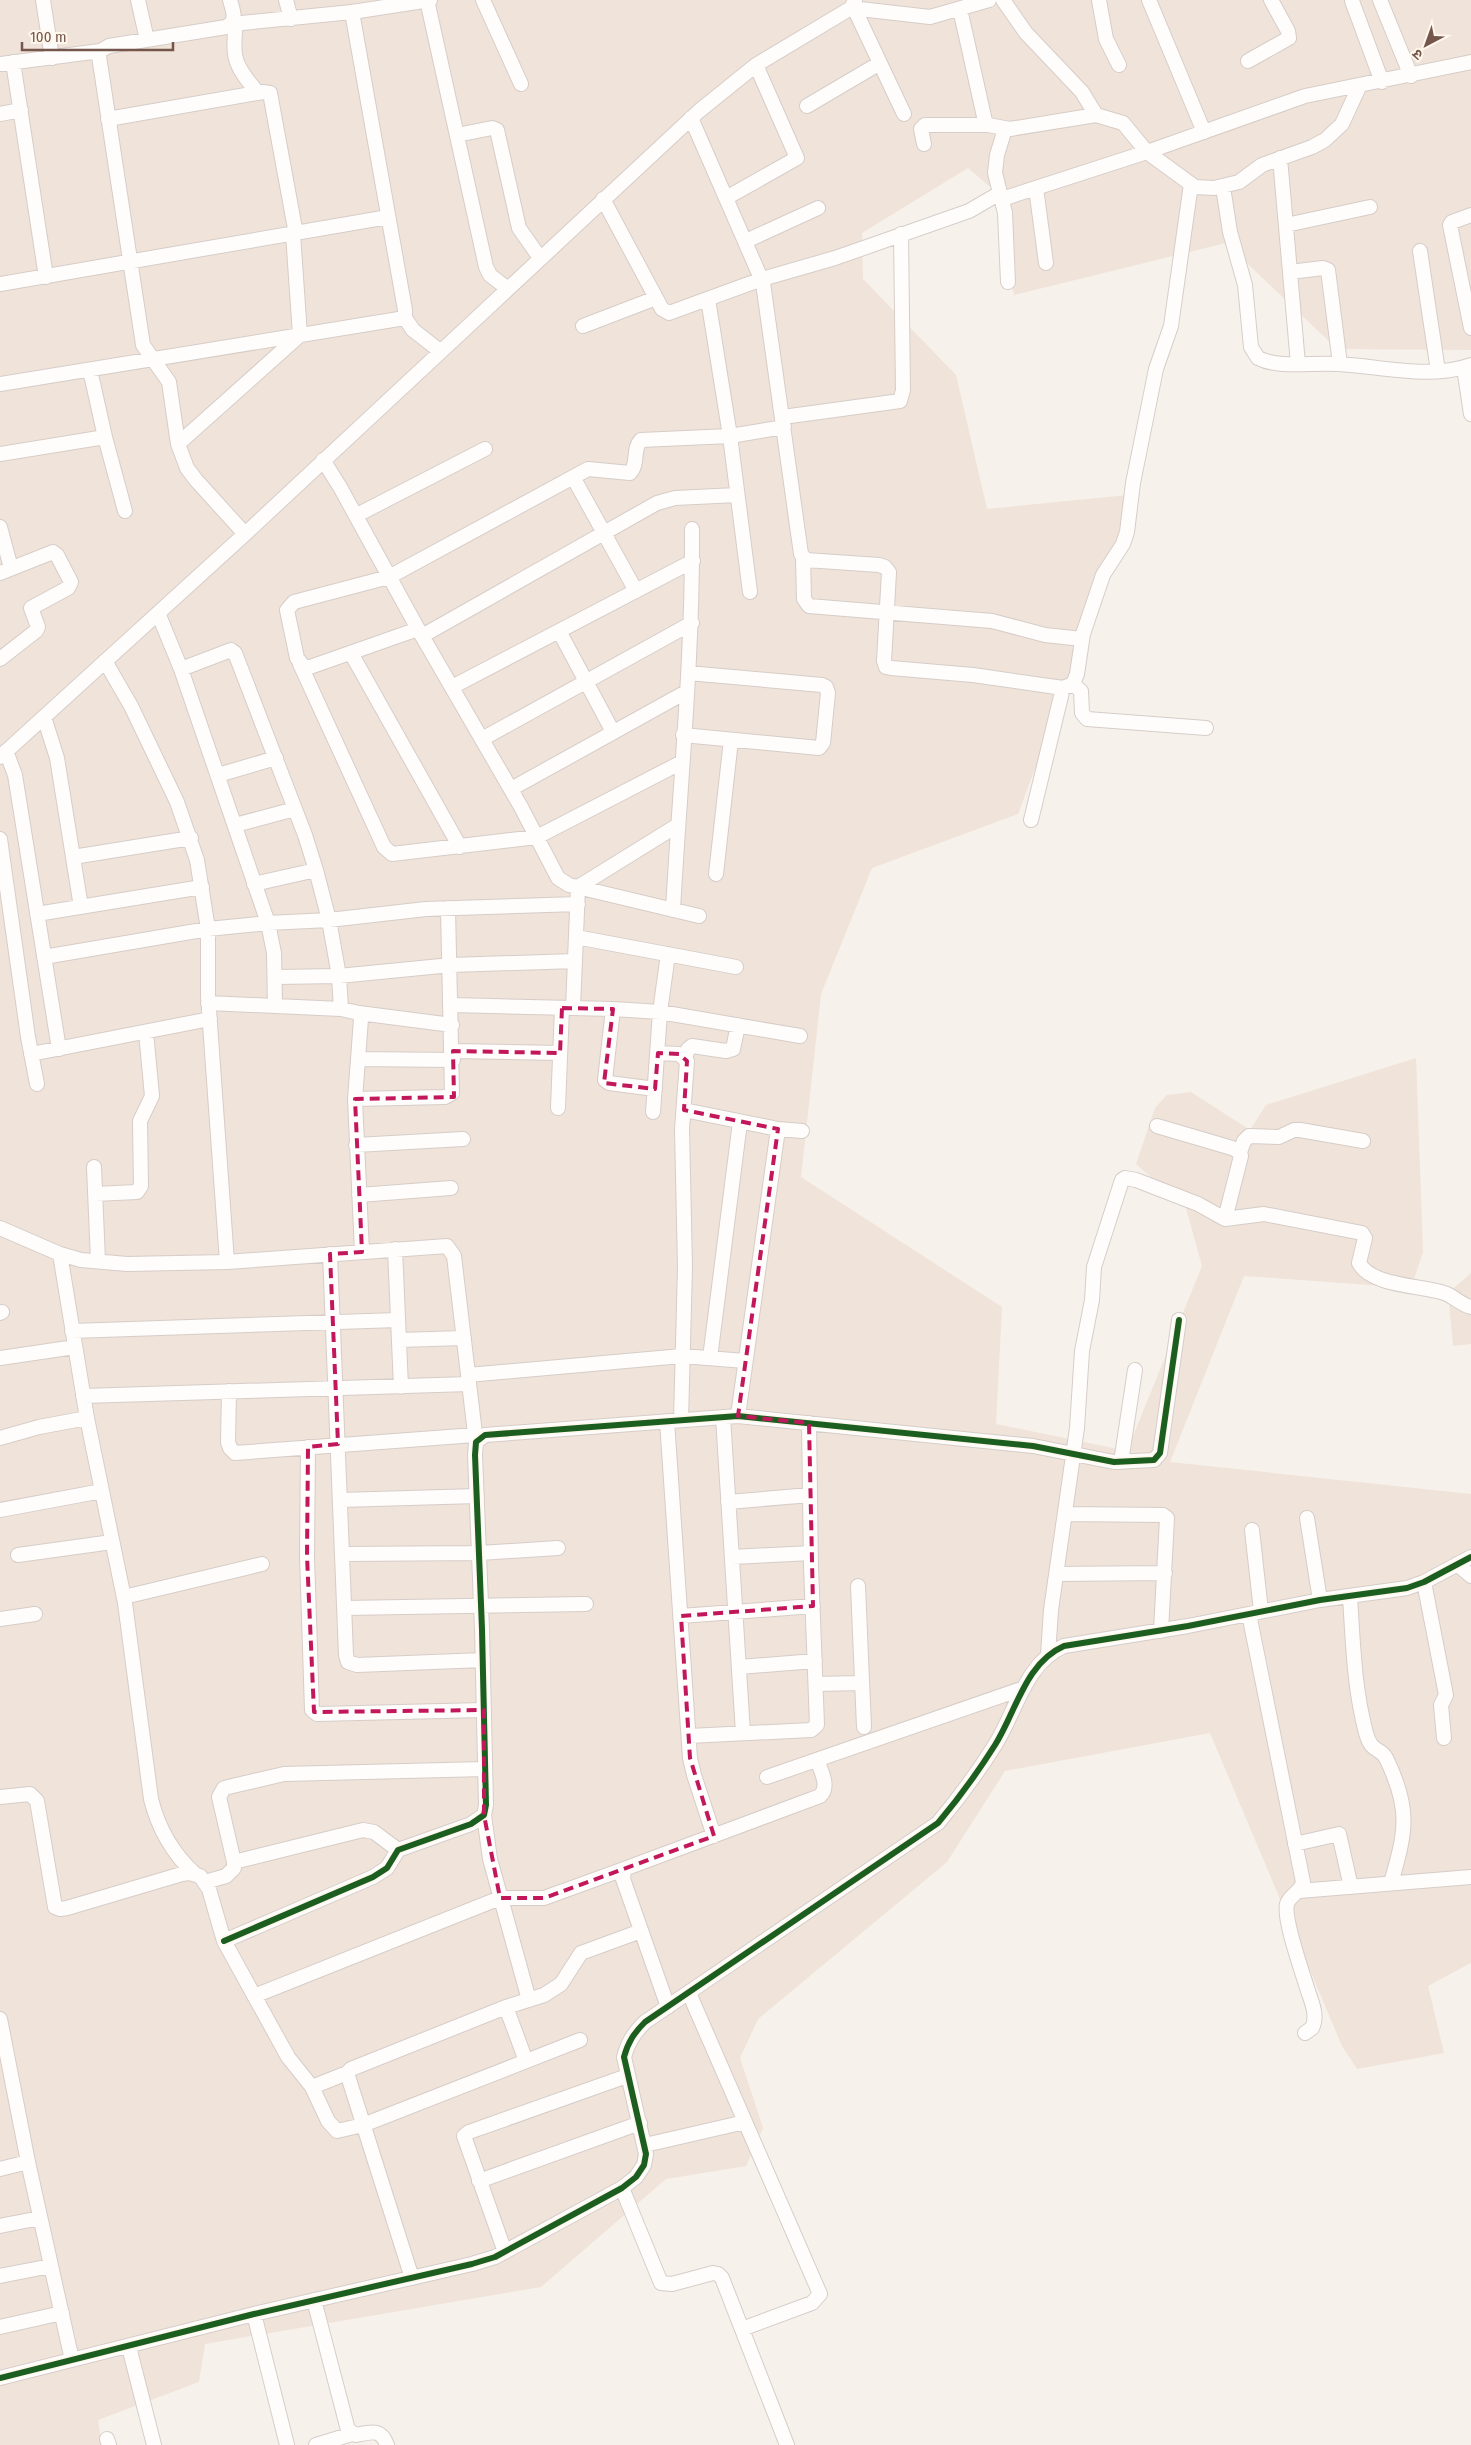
<svg xmlns="http://www.w3.org/2000/svg" width="1471" height="2445" font-family="'Fira Sans Condensed','Noto Sans Devanagari',sans-serif">
<style>
.residential{fill:#f0e3d9}
.lines{fill:none;stroke-linecap:round;stroke-linejoin:round}
.minor-casing{stroke:#d6cdc8;stroke-width:16}
.minor{stroke:#fefdfc;stroke-width:14}
.cycleway-casing{stroke:#fff6ec;stroke-width:9}
.cycleway{stroke:#1b5e20;stroke-width:6}
.marked{fill:none;stroke:#c2185b;stroke-width:4;stroke-dasharray:10 6;stroke-linejoin:round}
</style>
<rect width="100%" height="100%" fill="#f7f1eb"/>
<path class="residential" d="M0 0H1471V350L1337 349 1226 243 1014 295 995 191 968 168 862 233 863 279 956 375 987 509 1138 494 1018 814 872 868 821 994 801 1177 1002 1307 996 1424 1127 1451 1202 1266 1186 1208 1136 1164 1155 1108 1167 1095 1191 1092 1250 1130 1266 1105 1416 1058 1423 1252 1411 1288 1244 1276 1170 1462 1471 1494V1963L1428 1986 1444 2053 1357 2069 1342 2046 1210 1733 1005 1771 947 1862 758 2019 740 2058 763 2128 746 2166 666 2179 541 2287 205 2344 199 2382 98 2420 102 2445H0Z
M1471 1273V1344L1453 1346 1448 1293Z"/>
<g class="lines">
<g class="minor-casing">
<path id="minor" d="M43 0 52 58
M138 0 147 40
M230 0C233 11 238 21 226 27L109 46 100 51 99 56 143 345 169 382 178 444 187 468 196 480 245 534
M286 0 291 19
M427 0 486 267 490 275 508 289
M483 0 521 84
M1003 0 1026 33 1082 92 1096 115 1123 123 1147 152 1195 187 1214 188 1239 182 1262 165 1312 147 1325 140 1342 124 1359 87
M1099 0 1106 39 1119 65
M1149 0 1204 132
M1380 0 1411 76
M1352 1 1382 82
M851 8 930 17 989 0
M854 8 904 114
M960 9 985 121 988 125 1010 129 1096 115
M232 24 352 12 430 0
M236 24C231 59 236 67 258 93
M1248 61 1289 38 1288 31 1271 0
M13 62 46 277
M0 64 100 51
M807 106 880 63
M0 114 21 110
M691 118 763 283 801 554 806 560 879 565 885 567 889 572 884 661 886 667 891 668 973 675 1063 688 1073 684 1077 674 1083 634 1103 575 1123 544 1127 532 1133 483 1156 369 1171 326 1191 184
M108 119 263 92 270 93 296 234
M1005 129 997 155 995 173 1005 213 1008 282
M457 135 492 128 497 130 519 228 540 258
M924 144 921 129 925 125H988
M1280 158 1298 364
M1223 187 1230 232 1245 285 1251 347 1258 358C1280 369 1313 362 1338 364 1380 366 1429 380 1471 365
M1036 188 1046 263
M726 198 797 158 756 65
M603 199 662 309 669 313 762 279 835 258 969 211 1000 193
M1002 199 1147 152 1305 96 1471 62
M1471 215 1452 222 1450 225 1471 328
M1286 225 1370 207
M746 241 818 208
M1420 251 1438 371
M1290 272 1323 268 1328 270 1340 364
M0 284 388 217
M708 299 730 436 750 592
M405 318 413 330 440 351
M583 326 656 298
M1464 368 1471 414
M90 370 105 437 125 511
M0 384 405 318V310L352 12
M783 417 900 401 903 390 901 234
M178 444 300 335 293 234
M0 454 105 437
M323 460 340 487 418 629 521 807 558 878 569 885 699 916
M573 477 636 591
M357 515 485 449
M0 527 11 568
M803 558 804 599 809 606 992 621 1045 635 1082 639
M0 573 53 552 57 555 71 582 68 588 31 608 38 627 36 631 0 659
M158 613 181 669 268 923 274 953 275 1006
M418 629 310 667H304L297 658 287 610 294 602 389 577 588 469 630 473C639 464 632 449 641 440L730 436 784 427
M559 631 613 732
M422 636 657 503 675 498 737 495
M351 653 460 847
M105 661 131 706 177 802 197 860 208 929V996L227 1262
M300 664 384 847 392 854 537 837 682 762
M181 669 231 650 235 653 305 835 316 870 329 920 339 976 341 1009 359 1013 361 1019 355 1099 362 1252
M1073 684 1081 691 1082 713 1087 719 1206 728
M452 687 693 561
M44 717 57 758 81 907
M683 735 819 748 823 743 828 693 826 687 822 685 688 673
M482 739 692 623
M6 751 15 775 59 1049
M0 757 245 534 699 111 756 65 851 8 855 0
M218 775 276 758
M511 789 686 692
M1031 820 1063 688
M235 825 295 809
M0 839 28 1037 37 1084
M73 857 191 838
M716 874 731 740
M254 884 316 870
M673 910C680 783 693 656 692 529
M37 914 202 887
M576 937 736 967
M668 954 660 1012 800 1036
M44 957 208 929 268 923 329 920 426 909 578 904
M276 977 339 976 451 965 575 961
M208 1003 341 1009
M452 1005 613 1009 660 1012 653 1112
M573 1008 578 887 678 825
M613 1009 605 1080 609 1083 655 1089
M359 1013 452 1025
M453 1051 560 1053
M658 1053 679 1054 687 1061 682 1129 685 1267 681 1420
M31 1054 210 1019
M685 1058 688 1049 692 1046 726 1051 733 1049 738 1025
M358 1059 453 1060
M355 1099 445 1097 452 1093 448 908
M558 1108 562 1008
M684 1110 778 1129 802 1131
M1157 1126 1232 1148 1240 1152 1241 1156 1225 1219
M356 1145 463 1139
M1240 1152 1244 1141 1249 1136 1279 1137 1294 1130H1300L1363 1141
M94 1167 98 1261
M95 1194 137 1192 141 1186 140 1121 152 1096 146 1032
M359 1195 451 1188
M0 1228 60 1254 81 1260 127 1264 227 1262 447 1246 454 1256 476 1442
M395 1249 401 1387
M60 1254 87 1418 125 1603 151 1799C158 1827 173 1854 195 1874
M330 1254 346 1655 348 1662 357 1665 483 1660
M0 1313 2 1312
M72 1331 398 1320
M399 1340 464 1338
M0 1358 75 1347
M710 1358 740 1122
M468 1375 682 1356 745 1361
M229 1391 228 1442 230 1448 235 1453 475 1435
M83 1396 469 1384
M738 1416 778 1129
M723 1417 743 1733
M667 1421 690 1758 694 1775 714 1836
M0 1438 39 1427 87 1418
M308 1447 307 1556 312 1710 317 1714 484 1710
M1121 1462 1135 1370
M340 1500 477 1496
M728 1502 810 1495
M0 1510 102 1491
M1065 1514 1163 1515 1167 1518 1161 1631
M1307 1518 1320 1600
M1252 1530 1261 1611
M342 1554 480 1553 558 1548
M18 1555 112 1542
M732 1557 811 1553
M1457 1564 1471 1576
M1056 1574 1165 1573
M1424 1582 1446 1695 1441 1705 1444 1738
M858 1586 864 1727
M124 1597 262 1564
M1350 1597C1353 1642 1354 1688 1366 1733 1372 1754 1380 1747 1386 1758 1411 1809 1406 1831 1391 1883
M345 1608 586 1604
M1249 1614 1303 1882C1301 1893 1290 1894 1287 1904 1283 1919 1303 1974 1308 1991 1312 2003 1318 2016 1312 2028L1305 2033
M681 1616 813 1606
M0 1619 35 1614
M1048 1655 1051 1610 1077 1428 1082 1351 1092 1300 1094 1267 1122 1180 1125 1178 1136 1180 1198 1204 1225 1219 1264 1214 1362 1233 1365 1238 1359 1263C1372 1287 1423 1285 1447 1294 1455 1298 1462 1305 1471 1307
M739 1667 815 1661
M816 1684 861 1683
M689 1736 811 1730 817 1725 811 1566 809 1423
M767 1777 1024 1688
M0 1797 30 1794 37 1801 55 1907 60 1909 67 1908 182 1874 189 1873 200 1876 209 1889 224 1941 288 2057 312 2087 328 2121 337 2131 363 2125 580 2040
M484 1815 490 1859 529 2000
M1295 1844 1339 1834 1351 1887
M234 1862 363 1830 374 1832 398 1850
M205 1882 226 1876 234 1868V1862L219 1797 224 1788 284 1774 485 1769
M1299 1891 1471 1877
M224 1941 373 1877 387 1868 398 1850 471 1824 484 1815 486 1805 482 1629 475 1455 476 1442 485 1435 738 1416 1033 1446 1114 1462 1154 1460 1160 1453 1179 1320
M689 1993 820 2294 812 2303 742 2329
M254 1996 500 1898H544L624 1869
M506 2007 526 2061
M668 2007 623 1879 624 1869 820 1796C830 1787 821 1771 817 1760
M0 2019 28 2162 72 2360
M312 2087 347 2073
M645 2145 745 2122
M0 2169 28 2162
M479 2181 640 2123
M622 2188 661 2283 672 2284 713 2273 718 2274 722 2278 787 2445
M0 2226 40 2218
M505 2252 464 2136 469 2132 627 2076
M0 2276 51 2266
M412 2278 347 2073 351 2069 506 2007 544 1995 561 1984 581 1953 641 1931
M314 2300 348 2430 356 2435C371 2432 381 2428 387 2445
M254 2314 287 2445
M0 2327 62 2313
M129 2347 154 2445
M0 2378 254 2314 472 2264 495 2257 622 2188 636 2177 644 2165 646 2154 624 2057C628 2042 634 2033 645 2022L938 1823C959 1798 978 1772 995 1745 1016 1712 1025 1663 1064 1646L1188 1626 1320 1600 1407 1588 1424 1582 1471 1557
M107 2439 109 2445
M316 2445 352 2434"/>
</g>
<use href="#minor" class="minor"/>
<g class="cycleway-casing">
<path id="cycleway" d="M224 1941 373 1877 387 1868 398 1850 471 1824 484 1815 486 1805 482 1629 475 1455 476 1442 485 1435 738 1416 1033 1446 1114 1462 1154 1460 1160 1453 1179 1320
M0 2378 254 2314 472 2264 495 2257 622 2188 636 2177 644 2165 646 2154 624 2057C628 2042 634 2033 645 2022L938 1823C959 1798 978 1772 995 1745 1016 1712 1025 1663 1064 1646L1188 1626 1320 1600 1407 1588 1424 1582 1471 1557"/>
</g>
<use href="#cycleway" class="cycleway"/>
</g>
<path class="marked" d="M562 1008 613 1009 604 1083 655 1089 658 1053 679 1054 687 1061 684 1110 778 1129 738 1416 809 1423 813 1606 681 1616 690 1758 714 1836 544 1898H500L484 1815V1710L314 1712 307 1556 308 1447 338 1444 330 1254 362 1252 355 1099 454 1097 453 1051 560 1053Z"/>
<g transform="translate(1426 45) rotate(221)" stroke="#fff6ec" stroke-width="4" paint-order="stroke">
<path d="M0-4L9 19L0 12L-9 19Z" fill="#75564b"/>
<text y="-8" font-size="14" font-weight="bold" text-anchor="middle" fill="#75564b">उ</text>
</g>
<path d="M22 42v8h151v-8" fill="none" stroke="#75564b" stroke-width="2.5"/>
<text x="30" y="42" font-size="15" fill="#75564b" stroke="#fff6ec" stroke-width="4" paint-order="stroke">100 m</text>
</svg>
